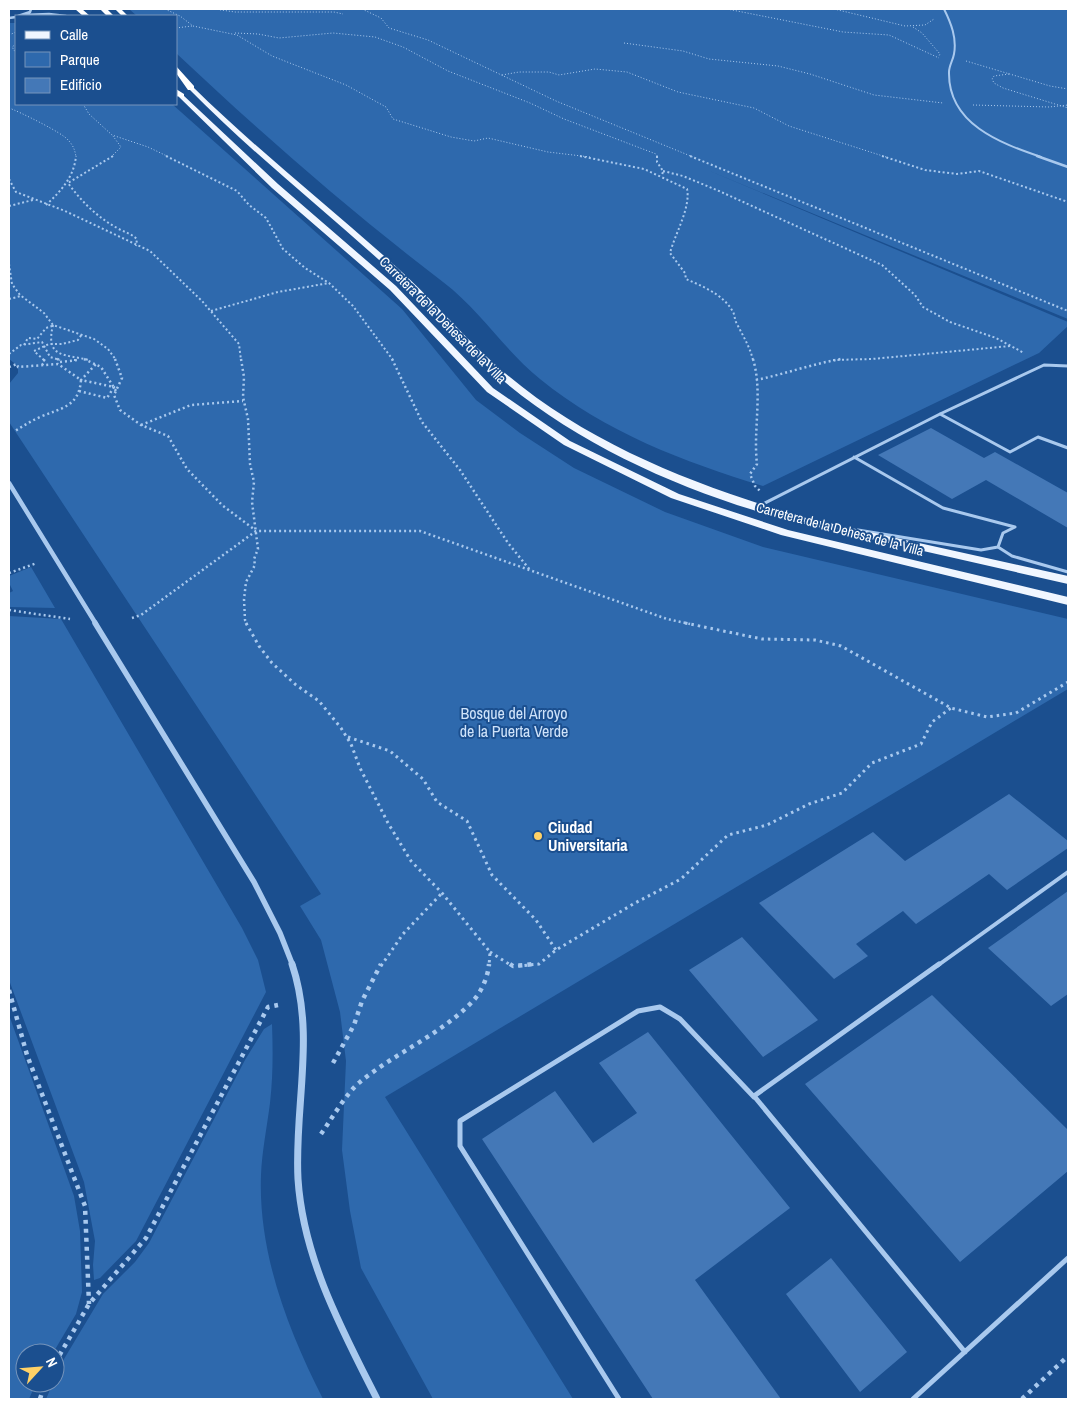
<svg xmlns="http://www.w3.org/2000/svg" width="1077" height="1408" font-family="'Archivo Narrow',sans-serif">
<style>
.green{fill:#2e69ad}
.building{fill:#4478b7}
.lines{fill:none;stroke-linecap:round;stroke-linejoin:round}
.path-far4{stroke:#a9c9ee;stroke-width:1;stroke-dasharray:1 2;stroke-linecap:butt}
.path-far3{stroke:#a9c9ee;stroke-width:2;stroke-dasharray:2 2.5;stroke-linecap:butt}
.path-far2{stroke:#a9c9ee;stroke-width:2.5;stroke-dasharray:2 3;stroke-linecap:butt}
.path-far1{stroke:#a9c9ee;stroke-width:3;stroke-dasharray:2.5 4;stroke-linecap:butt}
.path{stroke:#a9c9ee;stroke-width:4.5;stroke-dasharray:4 5;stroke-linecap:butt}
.lane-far4{stroke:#a9c9ee;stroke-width:2}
.lane-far3{stroke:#a9c9ee;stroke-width:2.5}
.lane-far2{stroke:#a9c9ee;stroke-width:3}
.lane-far1{stroke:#a9c9ee;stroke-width:4}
.lane{stroke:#a9c9ee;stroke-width:5}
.street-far3{stroke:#a9c9ee;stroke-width:2.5}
.street-far2{stroke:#a9c9ee;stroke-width:4.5}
.street-far1{stroke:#a9c9ee;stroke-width:5.5}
.street{stroke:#a9c9ee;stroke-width:7}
.primary{fill:#f0f6ff;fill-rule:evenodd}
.highway{fill:#fff;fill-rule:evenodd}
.poi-dot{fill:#ffd166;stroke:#1b4f8f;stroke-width:2}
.labels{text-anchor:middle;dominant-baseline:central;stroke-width:4;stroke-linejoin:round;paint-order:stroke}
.far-street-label{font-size:14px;fill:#fff;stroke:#1b4f8f}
.park-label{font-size:16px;fill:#cfe3fa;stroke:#1b4f8f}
.poi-label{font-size:16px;font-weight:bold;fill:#fff;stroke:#1b4f8f;text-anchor:start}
</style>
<rect width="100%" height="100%" fill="#1b4f8f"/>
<path class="green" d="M129 9H1068V319L705 169 1068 322V326L1039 353 763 486C684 462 605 432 540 379 504 350 480 310 443 282 350 211 262 134 176 53V16H137Z
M9 23H16V104H172L402 309 476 400 520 433 574 468 665 512 763 547 1068 619V689L385 1097 573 1399H433L361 1268 350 1211 342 1150 346 1061 340 1012 321 940 300 906 321 894 9 422V384L18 373V366L9 359Z
M31 567 55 608 9 607V593L13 591 9 583V576Z
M9 616 61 619 242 928 258 960 266 992 136 1241 100 1278 94 1280 93 1265 95 1241 84 1182 9 980Z
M9 1015 74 1196 80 1231 82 1292 76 1314 53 1353H25V1383H36L29 1399H9Z
M272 1024C273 1051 273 1077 270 1103 267 1127 262 1151 261 1175 258 1253 288 1330 323 1399H46L53 1383H55L61 1364 103 1294 135 1262 149 1243 245 1060 264 1029Z"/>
<path class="building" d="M931 428 984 458 995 452 1068 493V528L986 480 952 499 878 455Z
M1009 794 1068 841V848L1007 890 989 874 916 924 903 911 856 944 868 956 834 979 759 903 873 832 905 861Z
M1068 891V994L1051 1006 988 948Z
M742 937 818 1020 763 1057 689 970Z
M932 995 1068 1130V1171L960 1262 805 1084Z
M648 1032 790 1208 695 1280 781 1399H653L482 1139 555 1091 593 1143 637 1113 599 1063Z
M831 1258 907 1352 860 1392 786 1294Z"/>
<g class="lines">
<path class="path-far4" d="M165 9 180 16 193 26 237 35 272 56 346 85 386 107 393 119 451 137 474 141 488 138 548 152 590 157
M214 9 235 12H334L343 14
M362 9 381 18 389 28 428 40 556 101 693 157
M727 9 843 32 889 35 939 58
M834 9 905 26 925 25 934 19
M913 27 922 33 940 54 939 56
M176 28 192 26
M235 33 258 34 279 38 333 33 375 37 403 47 448 71 530 103 564 119 656 154 658 157
M9 35 16 32
M624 43 683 51 709 59 778 66 810 74 874 95 943 103
M16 44 12 47 16 53
M966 61 1050 86 1068 89
M1009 74 994 76 992 79 994 83 1003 88 1068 108
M502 75 519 72H549L559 75 595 69 627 72 678 92 754 108 789 126 886 157
M83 104 89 114 112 135 148 147 169 157
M973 105 1049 107 1068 105
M9 108C18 111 63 133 68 140 73 145 75 150 76 157
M111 157 121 147 113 136"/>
<path class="path-far3" d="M113 156 68 183C81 201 97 217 117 228 124 232 130 233 137 239L136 246
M166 156 237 191 249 205 266 218 283 249 305 268 329 283 353 306 393 360
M580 156 644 169 687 189C691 207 675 234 670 253L685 273 686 279C702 286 722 294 732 310 735 314 734 319 737 324 743 336 750 347 753 360
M657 156V162L663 171 662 176
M690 156 1068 311
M882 156 925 170 957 174 979 171 1068 202
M663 171 683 176 719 191 882 265 915 295 923 307 950 322 996 338 1024 353
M9 179 16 192 65 211 150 251 202 301 239 344 241 360
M46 205C61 191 74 177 76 156
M9 206 33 200
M9 264 12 284 20 295 44 313 53 325 94 339 108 349 116 360
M9 299 21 296
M211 311 278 292 329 283
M53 325C45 358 64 354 89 360
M24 345 28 338 37 339 46 328 52 326
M9 354 21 345 42 342 50 357 60 360
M44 360 34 351 49 344H62L78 340 82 334
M74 360H78
M833 360 872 359 1010 346"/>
<path class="path-far2" d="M57 359 60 360
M84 359 101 367 116 391
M115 359 122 378 114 395 120 410 141 425 168 436 187 469 222 505 255 530
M241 359 244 377 243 397 248 419 250 464 254 482 252 502 258 549 254 559 255 565 246 582 244 599 245 620 247 624
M392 359 422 422 460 470 508 543 530 570
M753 359C763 392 753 430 757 464L750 474 755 486 760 491
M60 362 78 360
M42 365 45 361 43 359
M9 367 17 364 18 367 58 364 81 380C79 407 61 408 40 417 31 421 23 426 15 431
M756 380C785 374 812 364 841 359
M79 391 107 398 114 387 81 380 96 364
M141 425 191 405 243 401
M9 573 37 563
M9 610 70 619
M132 618 141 615 256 531H420L667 619 690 624"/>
<path class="path-far1" d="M246 623 259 646 272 663 296 685 319 701 341 728 351 744 360 768 388 823 411 861 442 893 490 952 489 966
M685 623 762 639 815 640 841 646 951 708 987 717 1016 713 1068 682
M348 737 390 751 423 779 437 802 467 821 492 875 536 920 556 950
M490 952 512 966
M381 966 403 934 442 893
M518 966 539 964 556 950 635 903 681 879 728 835 767 825 809 804 842 793 872 763 921 744 932 722 951 708"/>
<path class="path" d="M510 964 513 966 535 964
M9 990 27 1055 85 1206 89 1304
M333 1063 354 1025 362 1001 381 964
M321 1134C331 1120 347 1092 360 1082 395 1053 440 1035 472 1002 481 993 488 977 489 964
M55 1363 89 1304 146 1238 268 1007 278 1005
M40 1399 45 1383
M1022 1399 1068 1356"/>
<path class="lane-far4" d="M944 9C951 23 957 38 954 54 953 60 949 66 949 72 948 124 1000 143 1041 157"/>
<path class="lane-far3" d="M1037 156 1068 167"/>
<path class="lane-far2" d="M940 414 1010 452 1038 437 1068 448
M854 457 943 508 1015 527 1003 533 998 547
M759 506 940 414 1044 365 1068 366
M858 530 981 550 998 547 1012 556 1068 572"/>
<path class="lane-far1" d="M937 966 1068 872"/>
<path class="lane" d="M939 964 754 1096 965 1352
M619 1399 460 1146V1121L638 1011 660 1007 680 1019 754 1097
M913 1399 1068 1258"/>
<path class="street-far3" d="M23 15 49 14 66 16
M18 16 30 12 31 9
M9 18 16 17"/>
<path class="street-far2" d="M9 483 96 624"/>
<path class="street-far1" d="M95 623 254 882 280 933 293 966"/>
<path class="street" d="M292 964C316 1035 294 1107 298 1179 303 1258 342 1330 377 1399"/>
<path class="primary" d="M189 87H193C256 149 326 204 392 263 430 296 461 335 498 367 584 443 694 485 802 517L1068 576V584L800 523C692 496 574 445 491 370 455 338 424 300 388 268 322 208 252 153 189 89Z
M179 95H183L278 184 396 286 493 388 570 441 679 494 788 530 1068 597V605L781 535 671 498 564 445 487 392 390 290 272 188 179 97Z"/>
<path class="highway" d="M75 9H82L90 16H83Z
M100 9H107L114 16H107Z
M115 9H121L128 16H122Z
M176 66 194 86V90H188L176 73Z
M176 89 184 94V98L176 96Z"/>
</g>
<circle class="poi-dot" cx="538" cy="836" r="5"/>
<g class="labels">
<g class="far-street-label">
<text transform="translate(443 320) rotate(45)">Carretera de la Dehesa de la Villa</text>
<text transform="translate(840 529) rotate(15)">Carretera de la Dehesa de la Villa</text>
</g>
<g class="park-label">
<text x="514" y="713">Bosque del Arroyo<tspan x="514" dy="18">de la Puerta Verde</tspan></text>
</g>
<g class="poi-label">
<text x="548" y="827">Ciudad<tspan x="548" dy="18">Universitaria</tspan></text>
</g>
</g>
<rect width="1077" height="1408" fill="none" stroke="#ffffff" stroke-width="20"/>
<rect x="15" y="15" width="162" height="90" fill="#1b4f8f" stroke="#7695bc"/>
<rect x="25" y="31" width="25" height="8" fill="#f0f6ff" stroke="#7695bc"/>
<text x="60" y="40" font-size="15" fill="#ffffff">Calle</text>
<rect x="25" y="52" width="25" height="15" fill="#2e69ad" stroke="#7695bc"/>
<text x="60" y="65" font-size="15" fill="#ffffff">Parque</text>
<rect x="25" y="78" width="25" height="15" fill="#4478b7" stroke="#7695bc"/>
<text x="60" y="90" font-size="15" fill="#ffffff">Edificio</text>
<g transform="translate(40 1368) rotate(64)"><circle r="24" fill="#1b4f8f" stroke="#7695bc"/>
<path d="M0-4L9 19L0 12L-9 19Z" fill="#ffd166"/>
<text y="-8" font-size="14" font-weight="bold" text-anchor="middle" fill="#ffffff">N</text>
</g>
</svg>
